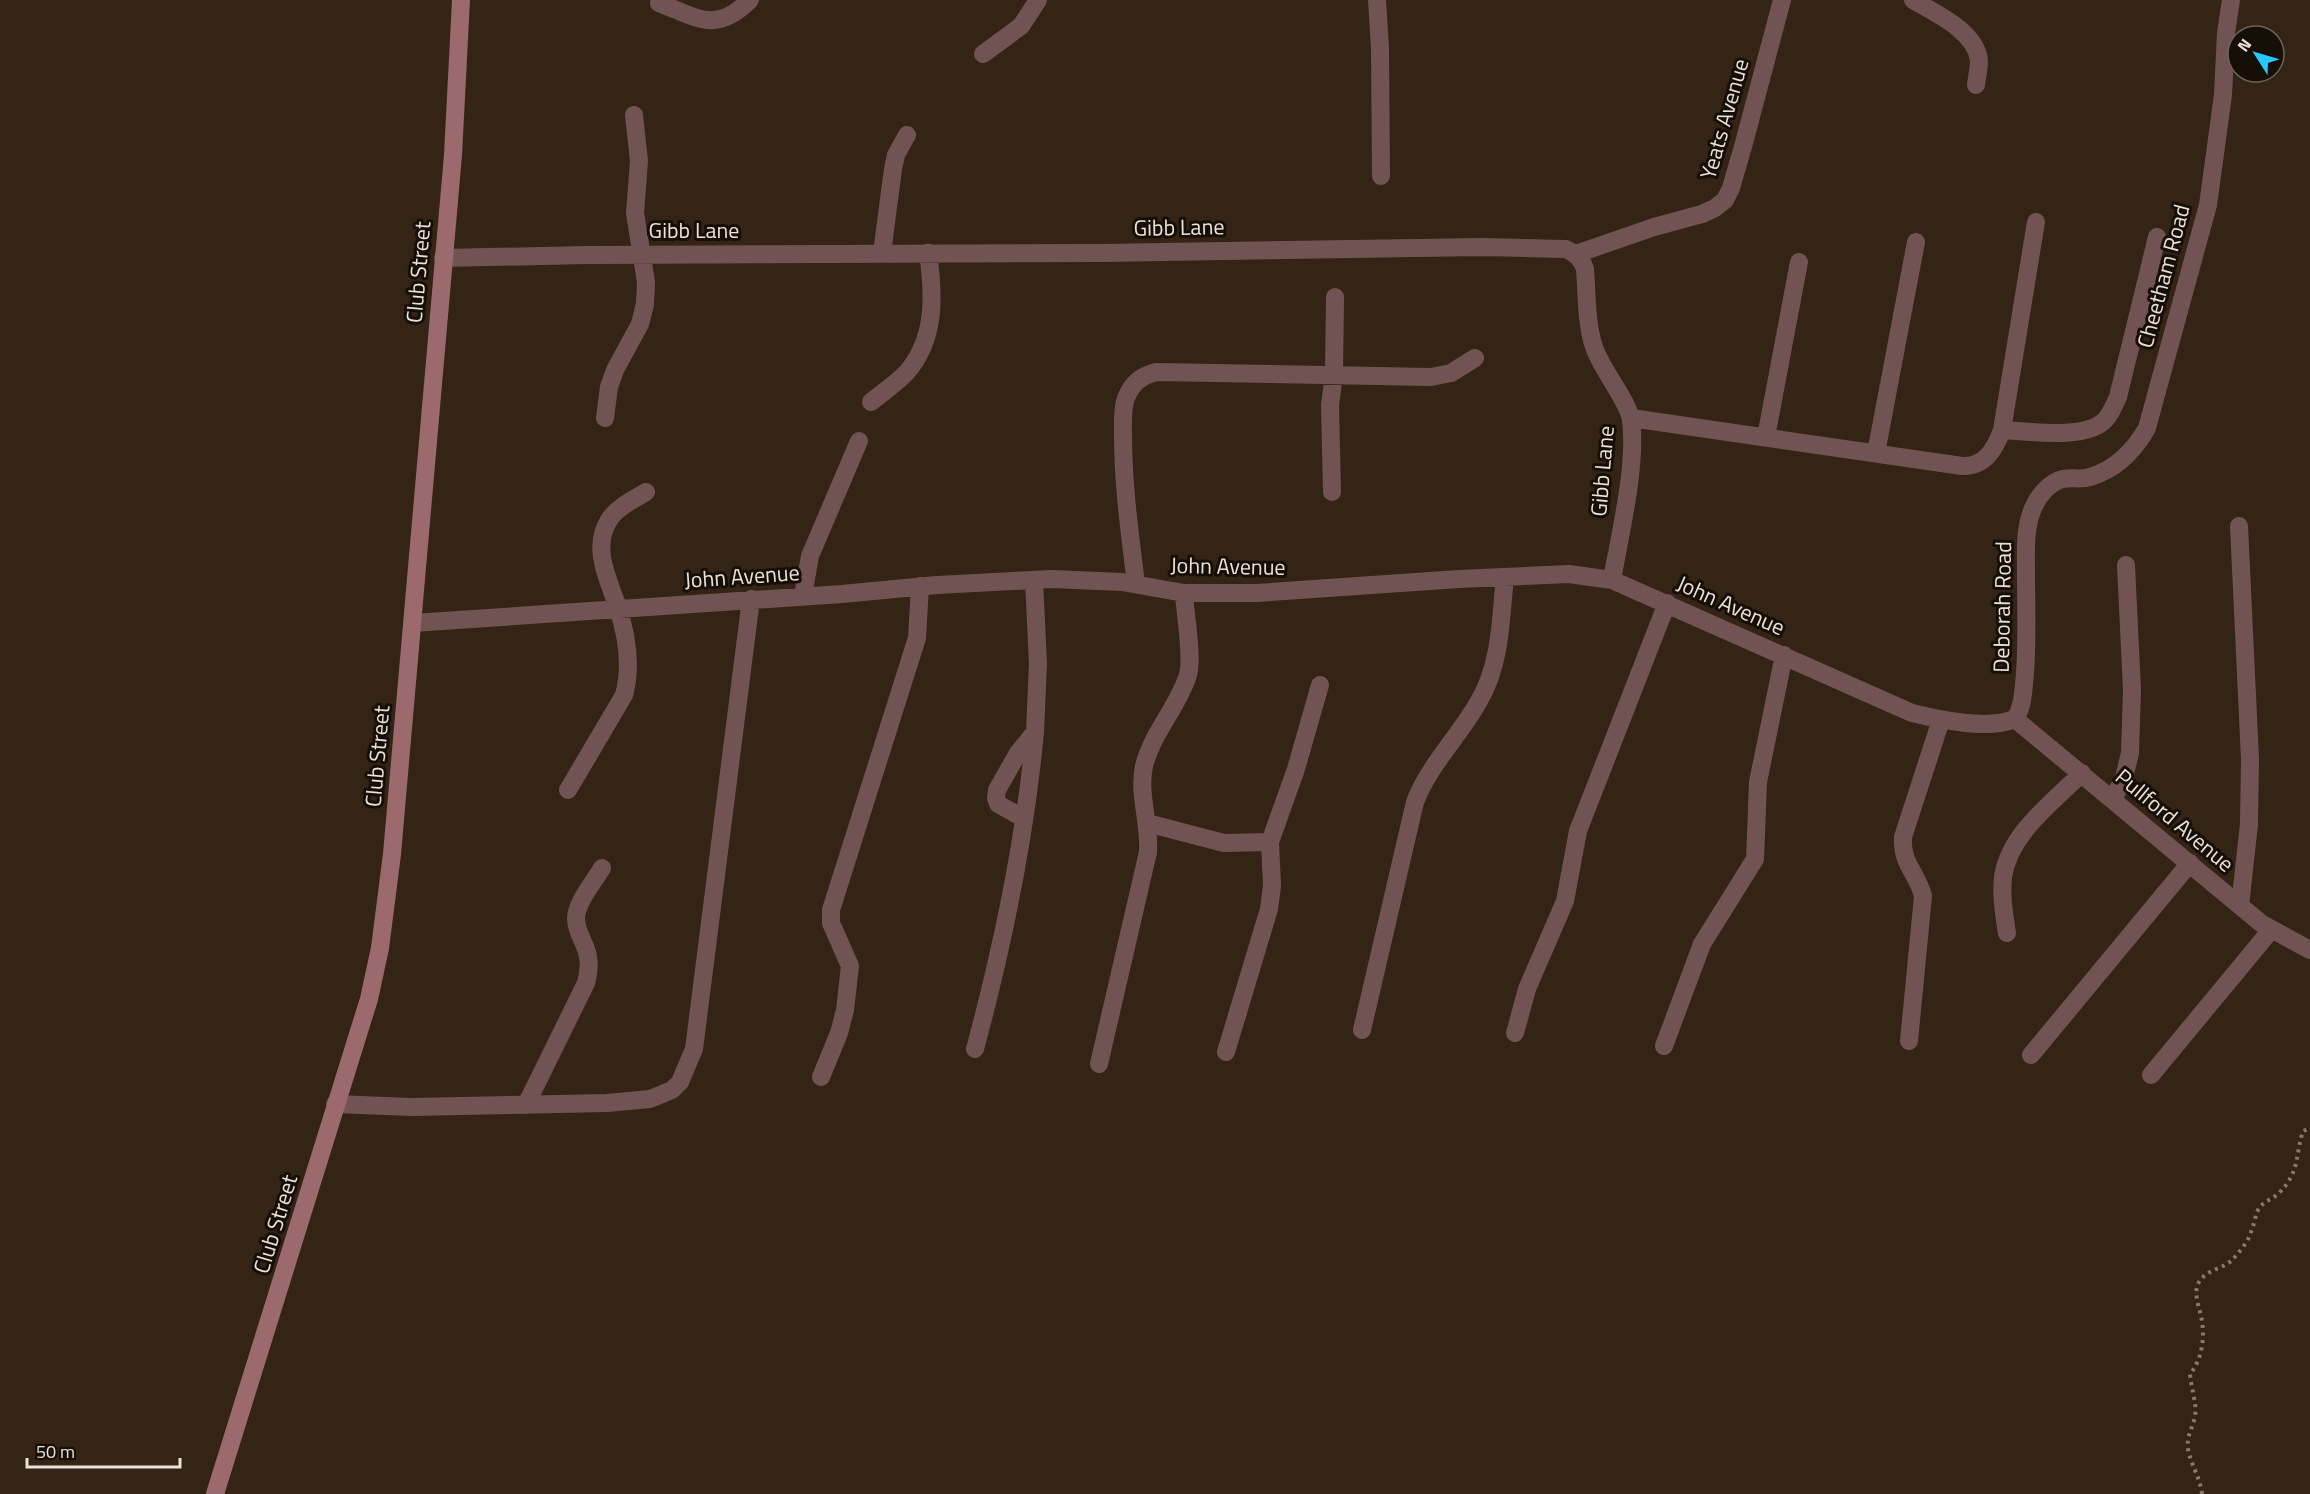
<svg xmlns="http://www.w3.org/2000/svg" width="2310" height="1494" font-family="'Titillium Web',sans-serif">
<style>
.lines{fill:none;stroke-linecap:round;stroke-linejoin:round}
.path{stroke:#887a6e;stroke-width:4;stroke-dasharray:3 4.5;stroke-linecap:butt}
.street{stroke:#725354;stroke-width:18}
.secondary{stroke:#9c6a6c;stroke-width:18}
.labels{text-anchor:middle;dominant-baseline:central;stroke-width:6;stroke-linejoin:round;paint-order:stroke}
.street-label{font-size:22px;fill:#ede2d8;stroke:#160f08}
</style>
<rect width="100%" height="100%" fill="#342415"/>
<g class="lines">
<path class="path" d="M2202 1494C2200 1477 2191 1465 2188 1449 2186 1437 2193 1427 2195 1416 2197 1402 2191 1389 2190 1374 2201 1361 2205 1340 2202 1322 2201 1310 2192 1294 2199 1282 2207 1269 2224 1269 2233 1259 2240 1251 2248 1242 2251 1232 2254 1225 2255 1217 2258 1210 2263 1201 2272 1200 2279 1193 2300 1172 2295 1156 2303 1131L2310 1128"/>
<path class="street" d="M1377 0 1380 48 1381 176
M1913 0C1935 13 1977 32 1979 61 1979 68 1977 77 1976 85
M659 3C698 18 716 34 750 0
M983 54 1021 26 1038 0
M882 253 893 169 896 155 907 135
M1576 254 1654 227 1702 214 1715 208 1725 200 1731 188 1744 143 1782 0
M443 258 588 255 1101 253 1481 247 1566 249C1576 254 1582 259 1585 269 1587 294 1586 323 1594 347 1601 369 1629 402 1631 420 1637 465 1620 534 1612 580
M871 402C883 392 897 383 907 372 936 338 934 295 928 253
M605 418 609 387 615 370 640 324 645 304 646 282 635 213 639 161 634 115
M1631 418 1962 466C1985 467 1995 449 2002 430L2036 222
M2002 430C2029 431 2084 440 2104 421 2111 415 2114 405 2118 397L2157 237
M1766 437 1799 262
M1876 453 1916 242
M1332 492 1330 405 1334 375 1335 297
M2239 526 2250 759 2249 824 2240 906
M1136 584C1130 535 1123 485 1123 435 1123 424 1122 409 1126 398 1132 383 1141 376 1156 372L1431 377 1451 373 1475 358
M803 596 810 556 859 441
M413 623 842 594 937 585 1052 579 1122 582 1184 593H1257L1459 579 1569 574 1612 580 1912 713C1941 720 1987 730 2015 719
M2015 719C2022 708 2023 696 2024 684 2028 647 2026 611 2026 574 2026 552 2024 527 2034 506 2039 495 2050 482 2063 479 2072 477 2081 480 2090 477 2117 469 2134 451 2147 428L2208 205 2223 95 2226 33 2231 0
M2015 719 2262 924 2310 950
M568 790 624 695C632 666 627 636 618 608 609 580 591 549 609 520 617 507 633 500 646 492
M2113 799 2124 778 2130 753 2132 690 2126 565
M1023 818 998 804 996 798 997 790 1018 753 1035 732 1038 664 1034 580
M1147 823 1224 843 1270 842
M2007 933C2004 914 2001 896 2003 877 2009 834 2053 802 2082 773
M1362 1030 1415 802C1431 760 1468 728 1486 687 1501 653 1501 614 1505 577
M1515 1033 1527 989 1565 901 1578 831 1667 603
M1909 1041 1923 896C1917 872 1901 864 1903 837L1941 720
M1664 1046 1702 944 1755 859 1758 782 1784 655
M975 1049C1003 945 1025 839 1035 732
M1226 1052 1269 909 1272 886 1270 842 1296 769 1320 685
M2031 1055 2190 863
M1099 1064 1148 852C1150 823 1138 794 1144 766 1152 733 1178 707 1188 675 1193 656 1185 614 1184 593
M2151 1075 2271 930
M821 1077 839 1033 845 1010 850 966 831 923V910L917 638 920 586
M335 1104 412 1107 607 1103 650 1099 672 1090 680 1082 694 1049 751 599
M526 1105 586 983C590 968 590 956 583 942 580 935 576 927 576 919 576 902 594 882 602 868"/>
<path class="secondary" d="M215 1494 369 999 380 948 392 854 453 155 461 0"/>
</g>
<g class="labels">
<g class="street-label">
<text transform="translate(1724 119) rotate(-74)">Yeats Avenue</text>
<text transform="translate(1179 227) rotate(-1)">Gibb Lane</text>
<text x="694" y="230">Gibb Lane</text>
<text transform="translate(418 272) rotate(-85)">Club Street</text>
<text transform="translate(2163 276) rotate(-75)">Cheetham Road</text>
<text transform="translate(1602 471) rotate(-85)">Gibb Lane</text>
<text transform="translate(1228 566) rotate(1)">John Avenue</text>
<text transform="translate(742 576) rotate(-4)">John Avenue</text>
<text transform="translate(1731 605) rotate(24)">John Avenue</text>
<text transform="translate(2002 607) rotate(-89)">Deborah Road</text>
<text transform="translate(377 756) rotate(-85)">Club Street</text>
<text transform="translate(2175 820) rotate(40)">Pullford Avenue</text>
<text transform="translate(275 1224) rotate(-73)">Club Street</text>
</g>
</g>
<g transform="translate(2256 54) rotate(307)"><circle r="28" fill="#160f08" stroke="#6c635b" stroke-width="1.5"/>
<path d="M0-4.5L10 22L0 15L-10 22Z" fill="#27c8ff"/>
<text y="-9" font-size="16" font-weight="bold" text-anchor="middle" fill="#ede2d8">N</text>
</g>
<path d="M27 1458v9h153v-9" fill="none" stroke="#ede2d8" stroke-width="3"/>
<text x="36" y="1458" font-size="18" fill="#ede2d8" stroke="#160f08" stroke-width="4.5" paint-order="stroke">50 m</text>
</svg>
